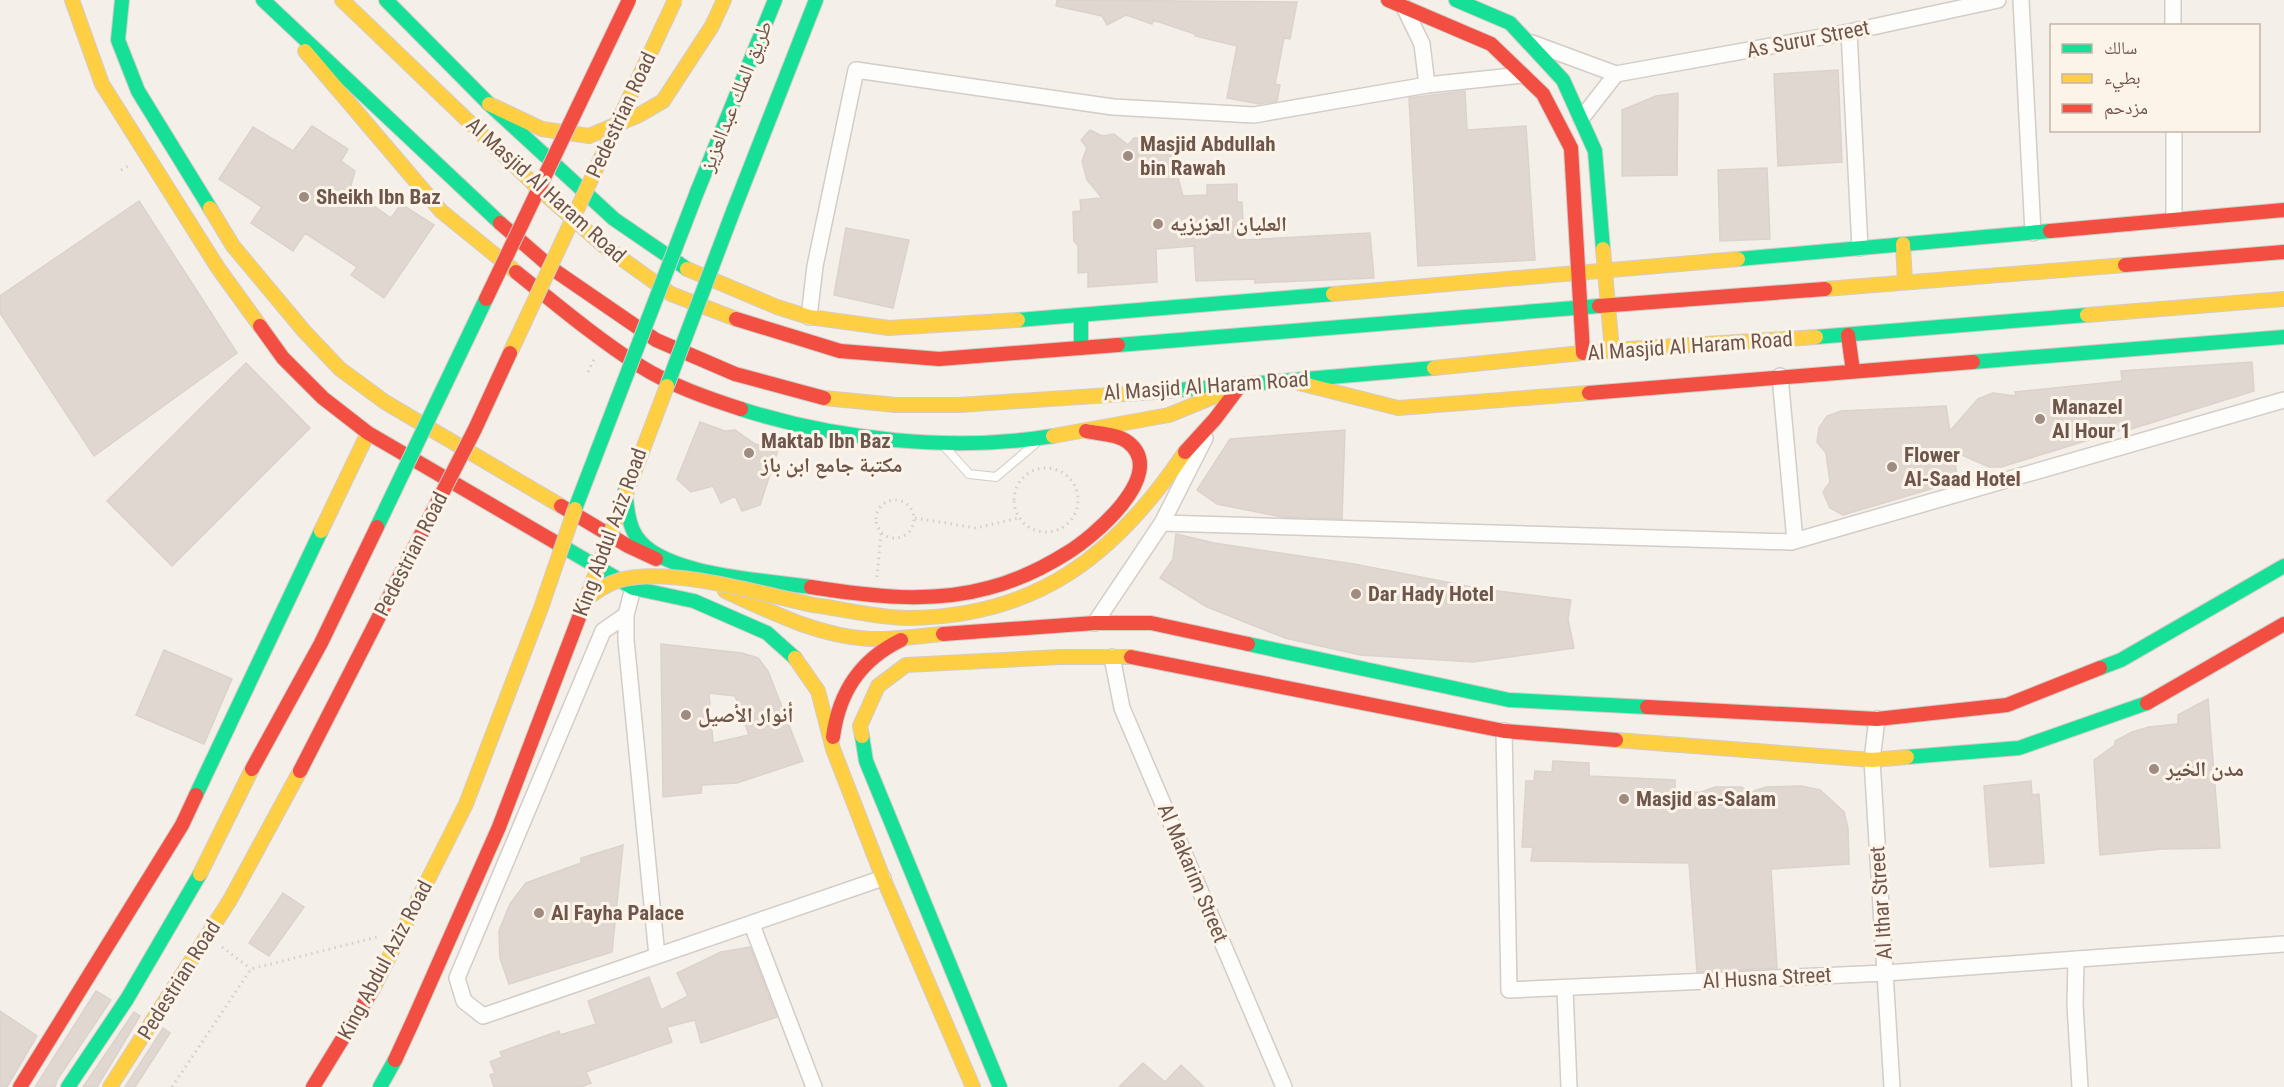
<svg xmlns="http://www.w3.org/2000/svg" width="2284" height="1087" font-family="'Roboto Condensed','Noto Naskh Arabic',sans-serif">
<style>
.building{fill:#e0d7d1;stroke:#dcd2cc;stroke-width:1.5;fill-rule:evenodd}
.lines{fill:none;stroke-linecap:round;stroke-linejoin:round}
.lane-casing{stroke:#d3ccc7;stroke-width:10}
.street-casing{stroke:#d3ccc7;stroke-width:18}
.fast-casing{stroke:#d3ccc6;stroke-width:16}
.slow-casing{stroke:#d3ccc6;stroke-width:16}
.jam-casing{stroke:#d3ccc6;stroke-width:16}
.path{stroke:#d6ceca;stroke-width:3;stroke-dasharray:1.5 4.5;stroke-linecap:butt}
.lane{stroke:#fdfdfc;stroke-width:8}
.street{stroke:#fdfdfc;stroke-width:15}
.fast{stroke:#16e098;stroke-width:14}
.slow{stroke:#ffcf43;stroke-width:14}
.jam{stroke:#f24e42;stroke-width:14}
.fast-bridge-casing{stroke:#d3ccc6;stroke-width:16;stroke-linecap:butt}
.slow-bridge-casing{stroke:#d3ccc6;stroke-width:16;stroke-linecap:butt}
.jam-bridge-casing{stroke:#d3ccc6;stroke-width:16;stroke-linecap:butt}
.fast-bridge{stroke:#16e098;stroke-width:14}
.slow-bridge{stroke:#ffcf43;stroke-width:14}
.jam-bridge{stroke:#f24e42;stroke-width:14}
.poi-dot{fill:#9e8c83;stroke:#fdf4e9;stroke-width:2}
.labels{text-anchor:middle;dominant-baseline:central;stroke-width:6;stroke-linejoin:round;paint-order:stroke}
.street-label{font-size:21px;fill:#6f564c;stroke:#fdf4e9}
.poi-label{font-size:21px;font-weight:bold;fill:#6f564c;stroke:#fdf4e9;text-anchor:start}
</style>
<rect width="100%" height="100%" fill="#f4efe9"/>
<path class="building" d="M1057 0 1297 2 1290 39 1284 38 1275 84 1280 85 1277 101 1259 104 1227 98 1237 46 1195 36V34L1153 20 1152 24 1126 15 1107 25 1102 16 1056 6Z
M1838 70 1842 162 1778 166 1774 74Z
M1465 91 1467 130 1526 126 1535 260 1418 266 1409 98Z
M1678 93 1677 175 1622 176V110L1656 96Z
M312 126 348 149 341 161 355 171 350 189 391 218 401 204 434 225 384 298 351 275 357 267 305 233 293 251 251 223 262 207 219 179 253 127 293 151Z
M1090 130 1102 136 1114 134 1128 145 1134 138H1154L1171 152 1183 196 1207 195V185L1237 184V202H1242L1244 240 1370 233 1374 278 1255 283V279L1196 281 1194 246 1156 249 1157 282 1088 287V272L1078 273V246L1074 241 1073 212 1081 211 1080 200 1102 198 1087 180 1082 161 1087 148 1081 140Z
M1767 168 1770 239 1720 241 1718 170Z
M139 201 237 353 94 456 0 313V296Z
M846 228 909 240 893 308 834 295Z
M2252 362 2254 391 2128 430V428L2001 467H1989L1953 451 1958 481 1843 515 1830 508 1823 492 1830 482 1826 453 1817 442 1819 428 1827 416 1841 411 1946 406 1950 431 1978 399 1993 393 2016 396 2015 392 2122 381 2121 371Z
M246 363 310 428 172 566 107 501Z
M700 422 725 431 735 430 755 444 778 450 760 505 742 511 735 496 721 503 713 486 691 492 677 479Z
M1345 430 1342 519 1282 517 1217 504 1197 490 1230 439Z
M1176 534 1214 543 1354 564 1482 589 1571 600 1568 619 1574 648 1473 662 1360 655 1285 638 1207 607 1160 578 1173 559Z
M661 644 742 653 758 658 768 671 803 761 737 783 702 785 701 793 663 797ZM709 693 735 696 749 735 713 743Z
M164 650 232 679 204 744 136 715Z
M2208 699 2220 848 2162 849 2100 855 2094 760 2115 745V741L2132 732 2149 727 2178 724V715Z
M1553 761 1589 763V776L1675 780V793L1701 792 1715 787H1741L1751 792 1766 787 1801 786 1820 790 1844 812 1848 828 1849 864 1771 869 1777 968 1697 972 1689 863 1531 861 1533 847H1522L1526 781H1534L1535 771 1552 772Z
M2031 781 2032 795 2039 794 2044 863 1990 867 1984 786Z
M623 845 612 952 509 984 500 958 499 931 510 904 526 883 581 863V858Z
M283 893 304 907 269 956 249 943Z
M750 947 777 1017 701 1043 695 1020 667 1027 672 1042 586 1072 591 1083 581 1087H494L490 1075 495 1073 490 1062 502 1057 500 1052 559 1031 560 1035 596 1024 588 1001 649 977 661 1010 688 996 677 973 721 952Z
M96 991 111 1000 57 1080 55 1087H35Z
M0 1011 37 1036 7 1087H0Z
M134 1012 140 1016 97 1087H83Z
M163 1028 170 1033 135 1087H125Z
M1143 1063 1165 1082 1181 1065 1204 1087H1119Z"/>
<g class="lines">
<g class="lane-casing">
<path id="lane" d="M945 447 969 474 996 477 1035 444"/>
</g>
<g class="street-casing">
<path id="street" d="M2021 0 2033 233
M2173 0V26
M1404 7 1422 44 1427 85
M1849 32 1860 248
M1532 43 1616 74
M1616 74 1849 32 1998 0
M1581 119 1616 74
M2174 130V220
M809 317 815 266 856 70 1113 107 1254 115 1427 85 1522 75
M1780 376 1795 541
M1162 523 1791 542 2284 400
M633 588 626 615V640L657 956
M626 615 603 631 457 978 464 1001 483 1016 883 878
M1095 623 1162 523 1205 438
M1112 657 1122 708 1284 1087
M1877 719 1872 760 1892 1087
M1504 731 1509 990 1886 973 2284 944
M752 925 814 1087
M2076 959 2075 1005 2080 1087
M1565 988 1569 1087"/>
</g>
<g class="fast-casing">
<path id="fast" d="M122 0 118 40 138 91 210 208
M263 0 500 223
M386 0 489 104 614 219 687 269
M1456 0 1510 23 1563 80 1595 151 1603 249
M697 192 775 0
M734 209 816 0
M1738 259 2050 231
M1081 315V348
M1018 320 1333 294
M1816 337 2087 315
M1118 345 1599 306
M1973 362 2284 337
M1155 392 1434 368
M741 409C837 440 953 452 1053 436
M625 491C627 506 628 523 636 536 661 576 766 580 811 587
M560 545 633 588 694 601 767 633 795 658
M1248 644 1509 700 1647 707
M2100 668 2121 660 2284 566
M862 736 866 761 1000 1087
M1907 757 2019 748 2147 703
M196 795 321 531
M68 1087 127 999 200 874
M380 1087 395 1060"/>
</g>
<g class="slow-casing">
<path id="slow" d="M72 0 102 84 218 268 260 326
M342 0 539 189 604 246 671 294 736 319
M305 51 441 211 516 272
M489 104 542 129 589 136 639 115 663 101 712 26 724 0
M210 208 233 246 304 331 340 369 385 402 561 506
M1903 244 1905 282
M1603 249 1612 350
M687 269 777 307 809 317 889 328 1018 320
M1825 289 2125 265
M1333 294 1738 259
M2087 315 2284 299
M1434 368 1612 350 1816 337
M1299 383 1398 408 1589 393
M824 398 896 405H959L1155 392
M1053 436 1169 415 1230 390
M321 531 368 433
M725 591C771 612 818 636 869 639 894 640 919 636 943 634
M813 605C844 609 877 618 908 618 1037 617 1116 555 1185 452
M795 658 818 691 833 749 883 878 973 1087
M862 736 860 726 878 686 906 665 1060 657H1131
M1616 740 1872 760 1907 757
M200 874 252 769
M110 1087 230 900 300 771"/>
</g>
<g class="jam-casing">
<path id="jam" d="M1388 0 1491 44 1543 94 1571 148 1583 353
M500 223 554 270 656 340 735 374 824 398
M2050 231 2284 210
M2125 265 2284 252
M516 272C556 304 596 338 640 366 670 385 707 398 741 409
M1599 306 1825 289
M736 319 840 351 939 359 1118 345
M260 326 283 358 323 398 368 433 560 545
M1848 335 1853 371
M1589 393 1973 362
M1185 452 1215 419 1239 387
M561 506 628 546 656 559
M811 587C869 596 930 604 988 588 1016 581 1043 568 1067 553 1092 538 1168 475 1129 443 1118 434 1100 434 1086 431
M943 634 1095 623H1151L1248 644
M1131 657 1504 731 1616 740
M2147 703 2284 624
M1647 707 1877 719 2007 705 2100 668
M833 737C839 692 860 660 901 640
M395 1060 413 1021
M20 1087 182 825 196 795
M313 1087 373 989"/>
</g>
<path class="path" d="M121 170 130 165
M588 372 595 357
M1014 500a32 32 0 1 1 64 0a32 32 0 1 1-64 0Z
M876 519a19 19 0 1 1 38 0a19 19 0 1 1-38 0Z
M915 518 976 528 1019 518
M877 577 881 533
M222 947 251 969
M172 1087 251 969 377 937"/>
<use href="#lane" class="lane"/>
<use href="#street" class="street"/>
<use href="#fast" class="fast"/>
<use href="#slow" class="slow"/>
<use href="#jam" class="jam"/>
<g class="fast-bridge-casing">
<path id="fast-bridge" d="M667 386 734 209
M575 509 697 192
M377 527 486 299"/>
</g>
<g class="slow-bridge-casing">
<path id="slow-bridge" d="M510 353 675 0
M586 599 667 386
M584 601C595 592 606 584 620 580 670 566 762 594 813 605
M373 989 466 804 541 608 575 509"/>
</g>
<g class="jam-bridge-casing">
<path id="jam-bridge" d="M486 299 629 0
M252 769 321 643 377 527
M300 771 475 429 510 353
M413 1021 499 827 586 599"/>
</g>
<use href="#fast-bridge" class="fast-bridge"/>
<use href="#slow-bridge" class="slow-bridge"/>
<use href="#jam-bridge" class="jam-bridge"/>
</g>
<g class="poi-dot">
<circle cx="1128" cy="156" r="6"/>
<circle cx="304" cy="197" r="6"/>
<circle cx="1158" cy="224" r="6"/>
<circle cx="2040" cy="419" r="6"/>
<circle cx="749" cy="453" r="6"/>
<circle cx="1892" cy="467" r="6"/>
<circle cx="1356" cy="594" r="6"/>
<circle cx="686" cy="715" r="6"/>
<circle cx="2154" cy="769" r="6"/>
<circle cx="1624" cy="799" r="6"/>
<circle cx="539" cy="913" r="6"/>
</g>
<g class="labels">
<g class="street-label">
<text transform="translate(1808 39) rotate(-11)">As Surur Street</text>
<text transform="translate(736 96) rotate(-68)">طريق الملك عبدالعزيز</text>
<text transform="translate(621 115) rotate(-65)">Pedestrian Road</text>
<text transform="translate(546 190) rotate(42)">Al Masjid Al Haram Road</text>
<text transform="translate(1690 346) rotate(-4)">Al Masjid Al Haram Road</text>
<text transform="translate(1206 386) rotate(-4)">Al Masjid Al Haram Road</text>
<text transform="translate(610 532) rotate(-70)">King Abdul Aziz Road</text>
<text transform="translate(411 554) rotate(-63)">Pedestrian Road</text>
<text transform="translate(1193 873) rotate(67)">Al Makarim Street</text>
<text transform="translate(1881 903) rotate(-94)">Al Ithar Street</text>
<text transform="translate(385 960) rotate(-62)">King Abdul Aziz Road</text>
<text transform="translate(1767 978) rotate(-3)">Al Husna Street</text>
<text transform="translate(179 980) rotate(-58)">Pedestrian Road</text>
</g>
<g class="poi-label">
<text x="1140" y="144">Masjid Abdullah<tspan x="1140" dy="24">bin Rawah</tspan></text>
<text x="316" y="197">Sheikh Ibn Baz</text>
<text x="1170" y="224">العليان العزيزيه</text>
<text x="2052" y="407">Manazel<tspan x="2052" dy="24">Al Hour 1</tspan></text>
<text x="761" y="441">Maktab Ibn Baz<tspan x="761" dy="24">مكتبة جامع ابن باز</tspan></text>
<text x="1904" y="455">Flower<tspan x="1904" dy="24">Al-Saad Hotel</tspan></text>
<text x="1368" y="594">Dar Hady Hotel</text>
<text x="698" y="715">أنوار الأصيل</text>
<text x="2166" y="769">مدن الخير</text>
<text x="1636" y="799">Masjid as-Salam</text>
<text x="551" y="913">Al Fayha Palace</text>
</g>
</g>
<rect x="2050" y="24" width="210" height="108" fill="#fdf4e9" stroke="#c4b5aa" stroke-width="1.5"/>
<rect x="2062" y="44" width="30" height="9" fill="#16e098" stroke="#c4b5aa" stroke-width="1.5"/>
<text x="2104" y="54" font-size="18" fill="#6f564c">سالك</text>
<rect x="2062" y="74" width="30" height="9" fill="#ffcf43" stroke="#c4b5aa" stroke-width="1.5"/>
<text x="2104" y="84" font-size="18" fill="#6f564c">بطيء</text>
<rect x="2062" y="104" width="30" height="9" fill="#f24e42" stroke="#c4b5aa" stroke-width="1.5"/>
<text x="2104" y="114" font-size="18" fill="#6f564c">مزدحم</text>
</svg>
